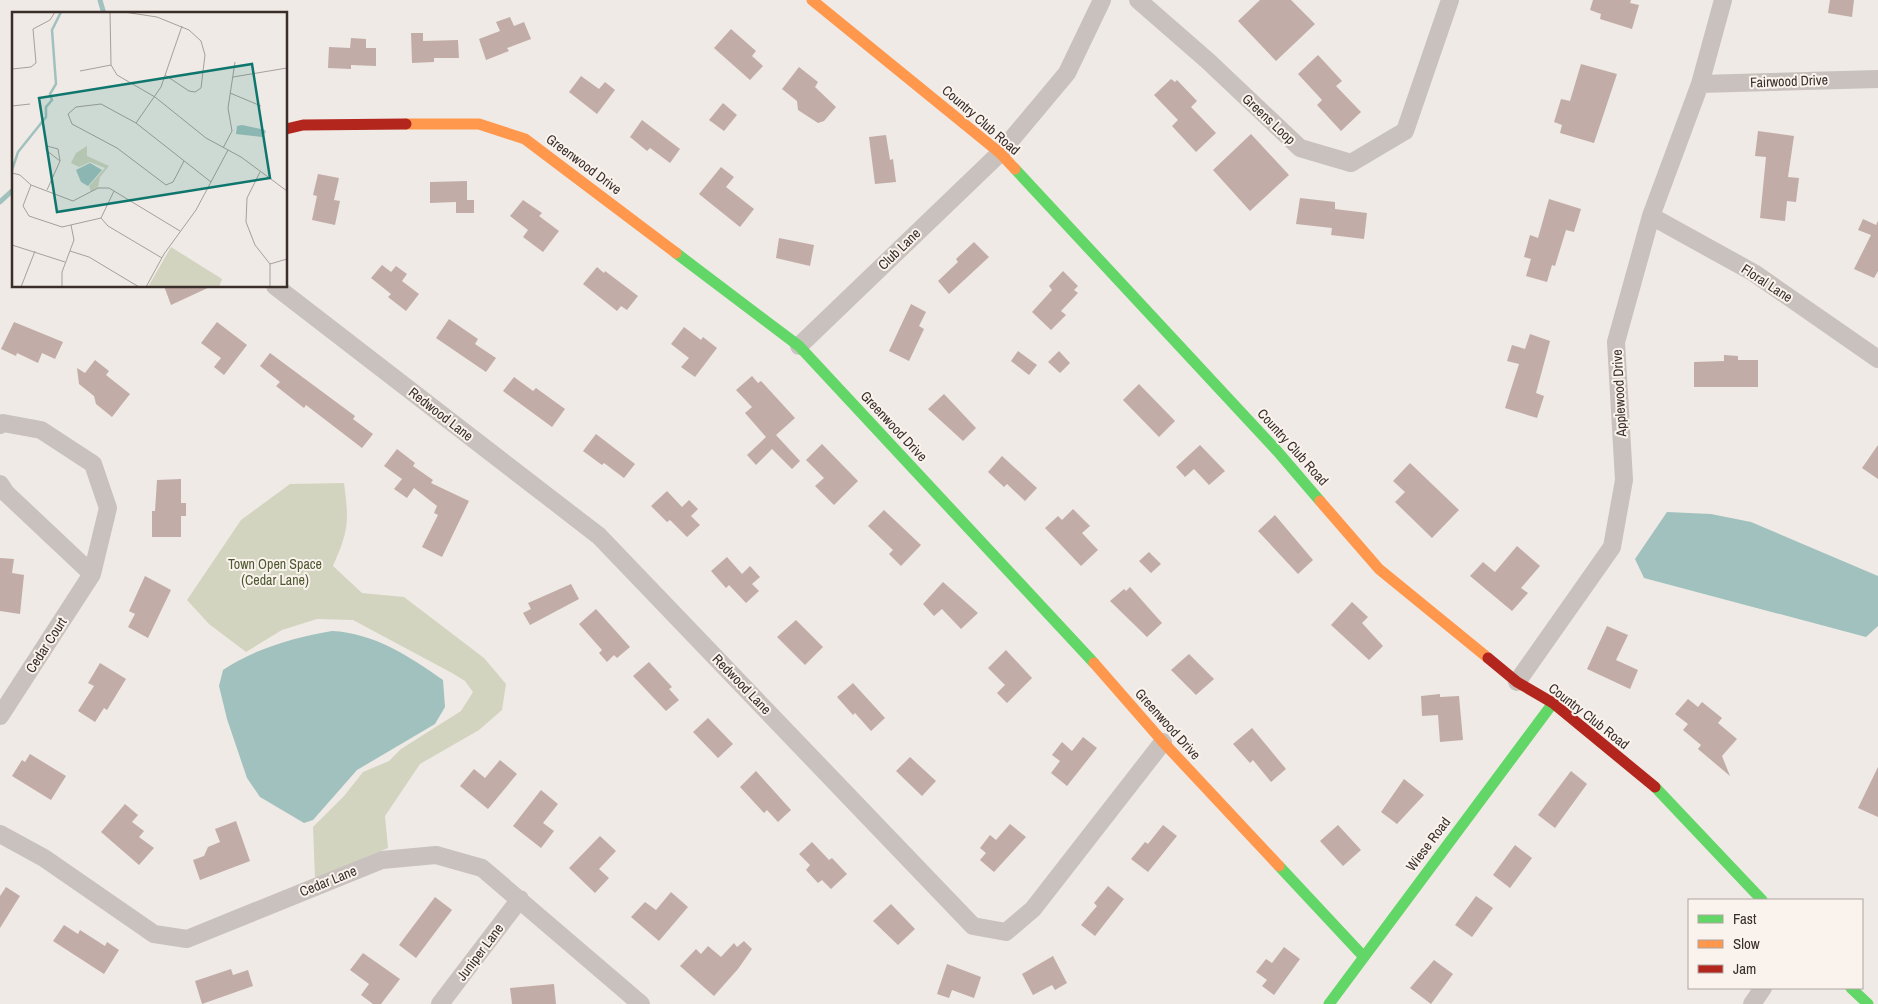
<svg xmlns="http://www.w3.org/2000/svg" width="1878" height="1004" font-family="'Archivo Narrow',sans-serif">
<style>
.green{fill:#d2d4bf}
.water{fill:#a1c1be}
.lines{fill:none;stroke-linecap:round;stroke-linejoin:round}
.stream{stroke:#a1c1be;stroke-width:5}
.building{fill:#c2aca7}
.street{stroke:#c8c1bd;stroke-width:18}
.fast{stroke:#63d668;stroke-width:11}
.slow{stroke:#ff974d;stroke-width:11}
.jam{stroke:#b3261e;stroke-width:11}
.labels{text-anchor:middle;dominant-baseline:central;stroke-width:4;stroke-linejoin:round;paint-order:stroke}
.street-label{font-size:14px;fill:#3a2e2b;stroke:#faf3ed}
.park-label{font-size:14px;fill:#4d582f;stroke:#faf3ed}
.inset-river{fill:none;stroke:#a1c1be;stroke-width:2.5}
.inset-road{fill:none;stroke:#a79f9b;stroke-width:1}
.view{fill:#0f766e;fill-opacity:0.15;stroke:#0f766e;stroke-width:2.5}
.inset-edge{fill:none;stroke:#3a2e2b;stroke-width:2.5}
</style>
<rect width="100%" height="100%" fill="#efeae5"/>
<path class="green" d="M344 483C349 521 349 530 333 566L362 593 404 597 484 658 506 684 502 710 479 730 420 764 385 816 388 848 315 878 313 827 344 796 363 772 389 761 401 749 461 711 473 692 465 681 452 673 353 620 317 619 282 630 246 652 209 624 187 600 241 520 290 484Z"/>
<path class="water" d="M1667 512 1711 514 1751 522 1878 576V626L1866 637 1644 578 1635 559Z
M332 631C374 633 409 656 443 680L445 707 435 724 357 770 313 820 304 823 260 797 247 778 227 719 219 686 223 670C254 649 295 637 332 631Z"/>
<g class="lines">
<path class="stream" d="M100 0 104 14
M0 202 14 189"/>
</g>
<path class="building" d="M1260 0H1291L1315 24 1276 61 1238 21Z
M1593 0H1631L1630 3 1639 5 1632 29 1600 19 1601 14 1590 10Z
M1830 0H1854L1852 17 1828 13Z
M510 17 514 26 524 22 531 39 507 48 509 51 486 60 479 39 500 31 496 22Z
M731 29 756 51 752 56 763 66 750 80 714 48Z
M411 33H423V41L458 40 459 58H434V62L412 63Z
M351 38 366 39V48H376V66L351 65V69L328 68 329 47 350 48Z
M1318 55 1342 81 1336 86 1361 112 1341 131 1317 105 1322 100 1298 74Z
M1581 64 1617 74 1594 143 1560 133 1562 125 1554 122 1561 99 1570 101Z
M799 67 818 82 815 87 836 107 824 121 818 123 798 110 797 101 782 89Z
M581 76 599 89 605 82 615 90 597 114 569 92Z
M1171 79 1175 82 1177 80 1197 101 1191 107 1216 133 1196 152 1172 126 1178 120 1154 95Z
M723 103 737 115 724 131 709 120Z
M642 120 680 149 670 163 650 148 647 151 630 137Z
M1758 131 1794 136 1788 177 1799 178 1796 202 1787 201 1785 221 1760 218 1766 157 1755 156Z
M1251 134 1289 175 1250 211 1213 170Z
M886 135 890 160 893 159 896 182 875 184 869 137Z
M721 167 734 177 726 187 754 209 740 227 699 194Z
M318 174 339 178 334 200 340 201 335 225 312 220 317 196 313 195Z
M467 181V200H474V213H456V202L430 203V182Z
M1300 198 1335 202V209L1367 213 1364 239 1331 235 1332 228 1296 224Z
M1549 199 1581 209 1574 232 1566 230 1555 266 1552 265 1547 282 1526 276 1531 259 1524 257 1530 235 1538 238Z
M523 200 542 213 539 216 559 231 543 252 523 237 528 230 510 216Z
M1863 219 1876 225 1878 221V271L1874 278 1854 269 1871 235 1858 230Z
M779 238 814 245 810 266 776 258Z
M974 242 989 257 949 294 938 281 958 262 956 259Z
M382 265 391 272 396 266 407 274 402 281 419 294 406 311 388 297 391 294 371 278Z
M597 267 604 273 605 271 638 296 627 310 621 306 617 311 583 284Z
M1063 271 1078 286 1074 290 1078 293 1061 311 1066 315 1051 330 1032 312 1052 290 1049 286Z
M164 286H212L171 305Z
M911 304 926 312 919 326 924 329 909 361 889 351Z
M449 319 478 339 475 344 496 358 486 372 436 338Z
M14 322 63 342 55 359 42 353 38 363 17 353 16 356 1 349Z
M217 322 247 345 224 375 214 367 221 358 201 343Z
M684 327 701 340 703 337 717 348 695 377 681 367 689 358 671 344Z
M1530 334 1550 341 1536 393 1544 396 1537 418 1505 408 1519 364 1507 361 1512 345 1525 349Z
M1018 351 1037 365 1029 375 1011 361Z
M1059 351 1070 363 1060 373 1048 362Z
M270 353 355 416 353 419 373 434 362 448 306 405 304 408 276 386 280 382 260 366Z
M1724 355 1738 356V360H1758V387H1694V362L1724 361Z
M95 360 109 371 106 375 130 394 112 417 96 404 94 396 79 384 77 368 85 373Z
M752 376 758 383 761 381 795 418 776 435 800 461 792 469 772 449 756 465 747 455 766 437 745 413 752 407 736 390Z
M514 377 533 391 536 388 565 409 552 427 503 391Z
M1139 384 1175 421 1159 437 1123 400Z
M944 394 976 428 963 441 928 409Z
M596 434 635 464 624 478 604 463 602 465 583 451Z
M822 444 858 481 834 505 815 486 824 478 806 460Z
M1200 445 1225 471 1209 485 1194 469 1185 477 1176 467Z
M1878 445V479L1862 468Z
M397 449 415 463 413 466 433 480 431 483 469 501 442 557 422 547 438 515 434 513 437 506 414 488 407 498 394 489 402 479 384 466Z
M1002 456 1037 488 1025 501 1007 484 1004 487 988 472Z
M1410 463 1459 510 1432 538 1395 502 1405 492 1393 481Z
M181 479V503H186V516H181V537H152V511H155L157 480Z
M667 491 682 507 689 500 698 509 691 516 700 525 687 537 670 520 667 522 651 506Z
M1073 509 1090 526 1082 533 1098 550 1081 566 1045 528 1058 516 1062 520Z
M884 510 921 545 901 566 889 554 893 550 868 526Z
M1275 515 1313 560 1298 574 1258 531Z
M1517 546 1540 566 1521 588 1528 593 1512 611 1470 576 1483 562 1495 572Z
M1149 552 1161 564 1151 573 1139 561Z
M727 557 742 574 750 566 760 577 752 584 759 591 746 603 729 585 726 588 711 571Z
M0 558 14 559 12 573 24 575 20 614 0 611Z
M145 576 171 590 148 638 128 627 135 614 129 611Z
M943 582 978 613 961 629 942 609 934 616 923 604Z
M571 584 579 599 530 625 523 613 531 609 528 603Z
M1130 587 1162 623 1147 637 1110 601 1124 589 1126 591Z
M1352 602 1368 617 1362 623 1383 646 1369 660 1331 625Z
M596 609 630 647 617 658 614 655 607 662 599 653 602 650 579 624Z
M796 620 823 647 805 665 777 637Z
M1607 626 1628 635 1616 660 1638 670 1630 689 1587 669Z
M1006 650 1032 678 1007 703 997 693 1005 685 988 668Z
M1189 654 1214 679 1196 695 1171 670Z
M649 662 672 687 669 689 679 700 666 711 633 676Z
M100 663 126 679 107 710 104 708 95 722 78 711 94 686 88 683Z
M853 683 885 718 871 731 855 713 853 715 837 697Z
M1440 694V697L1459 696 1463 740 1440 742 1438 715 1422 716 1421 696Z
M1688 699 1698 707 1702 702 1722 718 1718 723 1737 739 1722 756 1730 776 1698 749 1701 745 1683 730 1688 724 1675 714Z
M708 718 733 744 718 758 693 732Z
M1252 728 1286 769 1271 782 1253 760 1250 763 1233 744Z
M1083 737 1097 748 1067 786 1051 773 1060 761 1052 755 1062 742 1072 751Z
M30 754 66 776 51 800 12 776 22 760 25 762Z
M910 757 936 781 922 796 896 771Z
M500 760 517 774 488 809 460 786 474 769 485 778Z
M1878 767V817L1858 808Z
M756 771 791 810 778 822 767 810 764 813 740 787Z
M1571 771 1587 784 1555 828 1538 815Z
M1404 779 1424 795 1397 824 1381 812Z
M541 790 558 804 543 823 554 831 541 848 513 826Z
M125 804 138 815 132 822 144 831 139 837 154 848 139 865 101 832Z
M236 821 250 861 200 880 193 860 204 856 208 847 220 842 215 829Z
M1010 824 1026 837 994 872 980 860 986 853 980 848 990 835 996 840Z
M1163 825 1177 836 1148 872 1131 859 1145 842 1148 844Z
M1338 825 1361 850 1343 866 1320 841Z
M600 836 616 851 599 869 609 878 595 893 569 868Z
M812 842 829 860 832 858 847 874 831 889 822 880 818 883 806 870 810 865 799 854Z
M1515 845 1532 858 1510 888 1493 875Z
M1108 886 1124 899 1095 936 1081 925 1097 906 1094 903Z
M6 887 20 896 0 928V896Z
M671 892 688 907 659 941 631 917 645 902 656 910Z
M1476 896 1493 908 1472 937 1455 925Z
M435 897 452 910 416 958 399 945Z
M891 904 915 929 898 945 873 921Z
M64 925 78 934 80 930 105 946 107 942 119 950 104 974 53 941Z
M744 941 752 949 738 969 714 996 680 966 696 949 701 954 708 946 721 957 734 943 737 947Z
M1284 947 1300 959 1274 995 1262 986 1267 980 1256 972 1266 959 1272 963Z
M363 953 400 979 381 1004H373L361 995 369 984 350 970Z
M1053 956 1067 983 1055 990 1052 985 1033 995 1022 974Z
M1434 960 1453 974 1431 1004 1410 988Z
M947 964 981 977 974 998 952 990 949 998 937 994Z
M231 969 233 975 248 970 253 986 202 1004 195 981Z
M554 984 556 1004H512L510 988Z"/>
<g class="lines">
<path class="street" d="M1138 0 1208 61 1300 148 1351 163 1405 131 1450 0
M1700 84 1878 79
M1651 216 1754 273 1878 359
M275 286 599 536 973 926 1006 932 1033 909 1163 742
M799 346 1000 153 1067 73 1102 0
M0 425 3 423 41 430 93 464 108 508 92 574 6 493 0 484
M1517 682 1612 547 1624 480 1616 342 1651 216 1700 84 1723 0
M0 716 92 574
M0 834 44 858 154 934 187 939 382 860 436 855 482 868 641 1004
M440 1004 520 899
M1752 1004 1763 988"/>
<path class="fast" d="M1015 169 1278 452 1320 501
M676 253 799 346 1094 663
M1655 787 1762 900
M1279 866 1364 957
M1851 988 1868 1004
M1329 1004 1553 703"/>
<path class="slow" d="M812 0 1000 153 1015 169
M406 124H479L525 139 676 253
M1320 501 1379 569 1488 658
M1094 663 1163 742 1279 866"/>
<path class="jam" d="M286 129 303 125 406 124
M1488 658 1517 682 1553 703 1655 787"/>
</g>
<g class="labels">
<g class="street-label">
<text transform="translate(1789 81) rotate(-2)">Fairwood Drive</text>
<text transform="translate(1269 119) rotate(43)">Greens Loop</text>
<text transform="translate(981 120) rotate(41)">Country Club Road</text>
<text transform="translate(584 164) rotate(37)">Greenwood Drive</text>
<text transform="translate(899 249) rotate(-44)">Club Lane</text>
<text transform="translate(1767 283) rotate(33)">Floral Lane</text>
<text transform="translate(1619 393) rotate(-93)">Applewood Drive</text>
<text transform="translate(441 414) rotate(38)">Redwood Lane</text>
<text transform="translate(894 426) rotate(47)">Greenwood Drive</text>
<text transform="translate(1293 447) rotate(48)">Country Club Road</text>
<text transform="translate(46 645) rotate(-57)">Cedar Court</text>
<text transform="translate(742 684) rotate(46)">Redwood Lane</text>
<text transform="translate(1589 716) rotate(38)">Country Club Road</text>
<text transform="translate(1168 724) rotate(48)">Greenwood Drive</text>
<text transform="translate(1428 844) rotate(-53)">Wiese Road</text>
<text transform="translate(328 881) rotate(-22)">Cedar Lane</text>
<text transform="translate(480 952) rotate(-53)">Juniper Lane</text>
</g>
<g class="park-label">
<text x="275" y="564">Town Open Space<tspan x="275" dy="16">(Cedar Lane)</tspan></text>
</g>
</g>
<g transform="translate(12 12)">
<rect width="275" height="275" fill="#efeae5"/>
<path d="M75 134V144L97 154 88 165 86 175 79 180 77 174 93 156 78 150 67 155 59 151 64 141ZM159 235 210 267 207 275H136Z" fill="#d2d4bf"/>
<path d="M230 113 253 118 254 120 250 125 224 122 225 114ZM78 151 90 158 76 174 69 170 64 158Z" fill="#a1c1be"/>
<path class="inset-river" d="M0 158 6 140 34 105V95L40 88 38 82 44 72 40 18 49 0"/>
<path class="inset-road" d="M98 0 99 53 105 63 143 85 194 126 229 145 275 179M112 0 145 5 177 18 189 29 193 43 189 76 183 80 177 79 153 63M0 57 19 55 24 51 21 17 38 8 43 0M68 59 99 53M221 65 275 56M218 81 249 94M0 94 18 92M124 111 149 75 170 14M35 134 46 137 48 149 34 138ZM211 136 220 119 216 96 223 50M172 149 161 170 154 173 105 136 60 112 56 102 64 95 89 92 124 111 199 170M248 160 235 186 234 210 243 233 258 252V275M0 161 8 163 19 173 61 189 86 176H97L168 219M19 173 11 194 17 204 50 215 89 206M35 178 48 149M89 206 96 214 150 246M89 206 102 179M0 233 53 250M58 239 77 245 127 275M258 252 275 247M9 275 23 239M50 275V260L62 228 59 213M134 275 152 242 184 198 216 138"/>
<path class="view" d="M240 52 258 166 45 200 27 86Z"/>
<rect width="275" height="275" class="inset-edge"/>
</g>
<rect x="1688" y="899" width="175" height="90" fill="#faf3ed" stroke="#ada49f"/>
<rect x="1698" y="915" width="25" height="8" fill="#63d668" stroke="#ada49f"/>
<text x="1733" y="924" font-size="15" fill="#3a2e2b">Fast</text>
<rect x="1698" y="940" width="25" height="8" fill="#ff974d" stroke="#ada49f"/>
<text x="1733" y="949" font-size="15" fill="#3a2e2b">Slow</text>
<rect x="1698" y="965" width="25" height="8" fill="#b3261e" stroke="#ada49f"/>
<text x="1733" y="974" font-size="15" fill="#3a2e2b">Jam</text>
</svg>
